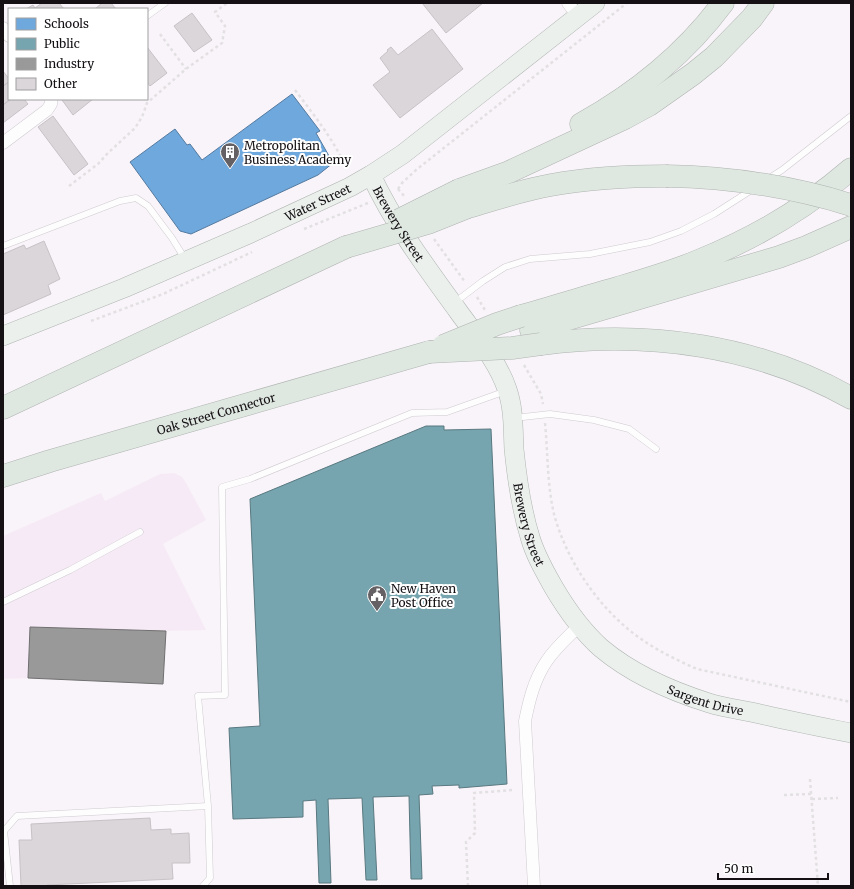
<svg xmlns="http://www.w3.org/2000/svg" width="854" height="889" font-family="Merriweather,serif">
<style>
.built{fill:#f6eaf6}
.schools{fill:#6fa8dc;stroke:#547aa0}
.public{fill:#76a5af;stroke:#597880}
.industry{fill:#999;stroke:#717071}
.building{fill:#dad6da;stroke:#c6c2c6}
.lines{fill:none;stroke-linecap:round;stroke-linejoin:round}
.service-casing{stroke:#cfcbcf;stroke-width:7}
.minor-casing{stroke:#cfcbcf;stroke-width:13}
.primary-casing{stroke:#aeb4b0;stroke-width:20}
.motorway-casing{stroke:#aeb4b0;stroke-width:23}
.path{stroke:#e2e0e2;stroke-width:2.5;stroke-dasharray:3 3;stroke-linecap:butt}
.service{stroke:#fefdfe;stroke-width:6}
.minor{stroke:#fefdfe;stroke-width:12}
.primary{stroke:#ebf0ed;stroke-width:19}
.motorway{stroke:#dfe7e1;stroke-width:22}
.motorway-bridge-casing{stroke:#aeb4b0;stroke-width:23;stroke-linecap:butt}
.motorway-bridge{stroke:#dfe7e1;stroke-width:22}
.labels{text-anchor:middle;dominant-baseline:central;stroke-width:4;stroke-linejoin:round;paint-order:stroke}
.poi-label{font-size:12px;fill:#141014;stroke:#fff;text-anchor:start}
.street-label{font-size:12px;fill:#141014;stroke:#fff}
</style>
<rect width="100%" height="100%" fill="#f9f4f9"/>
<path class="built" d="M174 473 182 477 186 483 206 520 163 544 206 630 166 631 30 627 28 678 3 679V536L101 493 105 501 160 474Z"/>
<path class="schools" d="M292 94 320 131 316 133 333 163 318 175 191 234 180 231 130 162 175 129 187 145 190 144 202 160Z"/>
<path class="public" d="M426 426H444V430L491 429 507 784 459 788V785L432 786 433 794 419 795 422 879H411L409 796 373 797 377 880H366L362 798 328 799 331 883H319L316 800 303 801V817L233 819 229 728 260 726 250 499Z"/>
<path class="industry" d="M30 627 166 631 163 684 28 678Z"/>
<path class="building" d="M42 3H59L64 9H26L33 5 35 8Z
M102 3H111L116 9H95Z
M422 3H483L446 33Z
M192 13 212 40 194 52 174 26Z
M432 29 463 69 400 118 373 85 390 72 380 58 388 51 387 50 391 47 398 55Z
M147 47 167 73 150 86 147 82Z
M3 71 9 79V82L3 86Z
M9 82V99H11L3 105V86Z
M11 99H24L28 104 3 123V105Z
M63 99H93L73 115 62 100Z
M53 116 88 164 74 175 38 127Z
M44 241 60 279 48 285 51 294 3 315V254L24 245 26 249Z
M150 818 151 830 171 829V834L189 833 190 863H172L173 879 47 885 48 886H21L19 840H32L31 824Z"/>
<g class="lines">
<g class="service-casing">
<path id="service" d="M147 16 165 3
M768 179 782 170 851 116
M3 246 120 201 136 198 148 206 172 238 185 259
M454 303 483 281 505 267 530 259 590 254 650 242 681 231 714 214 753 189
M514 418 550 414 594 420 629 429 656 449
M3 602 70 570 140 532
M208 806 198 696 225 695 222 487 250 479 412 413 447 412 506 391
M10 886 4 831 17 816 208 806 210 878 203 886"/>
</g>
<g class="minor-casing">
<path id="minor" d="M568 3 578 16
M3 28 9 36
M3 143 47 110 51 104V99
M534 886 525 721C529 701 534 680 546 662 555 648 568 637 580 625"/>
</g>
<g class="primary-casing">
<g id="primary">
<path id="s1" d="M371 175C394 224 426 267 458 311 476 336 497 360 507 389 514 409 513 430 514 449 517 479 521 508 530 537 535 555 545 572 554 588 567 610 582 631 601 648 632 674 671 691 709 703 725 708 743 710 760 714 790 721 821 727 851 733"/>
<path id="s2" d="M3 336 124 288 251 233 350 187 371 175 403 154 595 3"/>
</g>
</g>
<g class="motorway-casing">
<g id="motorway">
<path d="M581 124C637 93 685 54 723 3"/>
<path d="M459 190 509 172 625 118 649 105 693 74 714 57 752 18 763 3"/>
<path d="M468 207C495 199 523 190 551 185 589 178 627 176 666 176"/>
<path d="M521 316C553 307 585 297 617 288 644 280 672 272 698 261 753 239 806 208 851 169"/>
<path d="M531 330 779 257 806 247 851 227"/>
<path d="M541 344C647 330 757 345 851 398"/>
<path d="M3 408 346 247"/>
<path id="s3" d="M3 476 50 461 429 352"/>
</g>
</g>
<path class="path" d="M121 3H122
M160 34 186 69
M295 90C314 115 333 139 346 167
M69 186 98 164 108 153 135 128 142 117 147 103 186 69 222 43 225 26 215 12 227 3
M398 189 405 197
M398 189 402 183 416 170 627 3
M304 229 368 203
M434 239 465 282
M477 297 485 310
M91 321 163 294 252 252
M524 365 541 394 543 404
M545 423C548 454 547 484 554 514 567 563 602 613 644 641 660 652 679 661 697 669L851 702
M810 779 818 886
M784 795 811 794
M812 799 838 798
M468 886 466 842 475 833 474 793 512 790"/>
<use href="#service" class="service"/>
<use href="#minor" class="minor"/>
<use href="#primary" class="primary"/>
<use href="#motorway" class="motorway"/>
<g class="motorway-bridge-casing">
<path id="motorway-bridge" d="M666 176C730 177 790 186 851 205
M399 220 459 190
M346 247 428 223 468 207
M443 346 497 324 521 316
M429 352 512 348 541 344"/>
</g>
<use href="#motorway-bridge" class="motorway-bridge"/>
</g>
<defs>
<g id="building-pin" transform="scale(1)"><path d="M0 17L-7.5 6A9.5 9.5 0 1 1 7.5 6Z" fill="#646064" stroke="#fff"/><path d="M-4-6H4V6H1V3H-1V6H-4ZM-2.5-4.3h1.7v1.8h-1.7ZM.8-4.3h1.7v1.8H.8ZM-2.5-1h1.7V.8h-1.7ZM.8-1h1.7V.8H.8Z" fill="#fff"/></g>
<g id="civic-pin" transform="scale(1)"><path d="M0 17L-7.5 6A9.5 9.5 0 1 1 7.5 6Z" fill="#646064" stroke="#fff"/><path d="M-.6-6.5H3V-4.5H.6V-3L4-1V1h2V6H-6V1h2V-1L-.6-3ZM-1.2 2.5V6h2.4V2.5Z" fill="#fff"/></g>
</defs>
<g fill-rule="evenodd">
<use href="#building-pin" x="230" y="152"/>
<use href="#civic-pin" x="377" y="595"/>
</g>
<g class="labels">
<g class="poi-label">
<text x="244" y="145">Metropolitan<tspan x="244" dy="14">Business Academy</tspan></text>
<text x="391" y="588">New Haven<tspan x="391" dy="14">Post Office</tspan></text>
</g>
<g class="street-label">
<text stroke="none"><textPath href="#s2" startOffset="342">Water Street</textPath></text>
<text stroke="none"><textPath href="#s1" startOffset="56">Brewery Street</textPath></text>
<text stroke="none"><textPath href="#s3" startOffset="222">Oak Street Connector</textPath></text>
<text stroke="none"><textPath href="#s1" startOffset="392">Brewery Street</textPath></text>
<text stroke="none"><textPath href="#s1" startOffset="655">Sargent Drive</textPath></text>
</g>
</g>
<rect width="854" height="889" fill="none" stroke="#141014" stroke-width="8"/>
<rect x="8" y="8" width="140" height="92" fill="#ffffff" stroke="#a19fa1"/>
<rect x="16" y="18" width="20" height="12" fill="#6fa8dc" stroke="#a19fa1"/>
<text x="44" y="28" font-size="12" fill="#141014">Schools</text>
<rect x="16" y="38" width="20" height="12" fill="#76a5af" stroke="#a19fa1"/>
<text x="44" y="48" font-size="12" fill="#141014">Public</text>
<rect x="16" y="58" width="20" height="12" fill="#999999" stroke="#a19fa1"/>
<text x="44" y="68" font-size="12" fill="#141014">Industry</text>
<rect x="16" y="78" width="20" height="12" fill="#dad6da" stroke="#a19fa1"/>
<text x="44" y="88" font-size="12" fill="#141014">Other</text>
<path d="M718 873v6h110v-6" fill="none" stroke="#141014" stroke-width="2"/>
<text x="724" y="873" font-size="12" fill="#141014" stroke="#ffffff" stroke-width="3" paint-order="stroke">50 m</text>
</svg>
